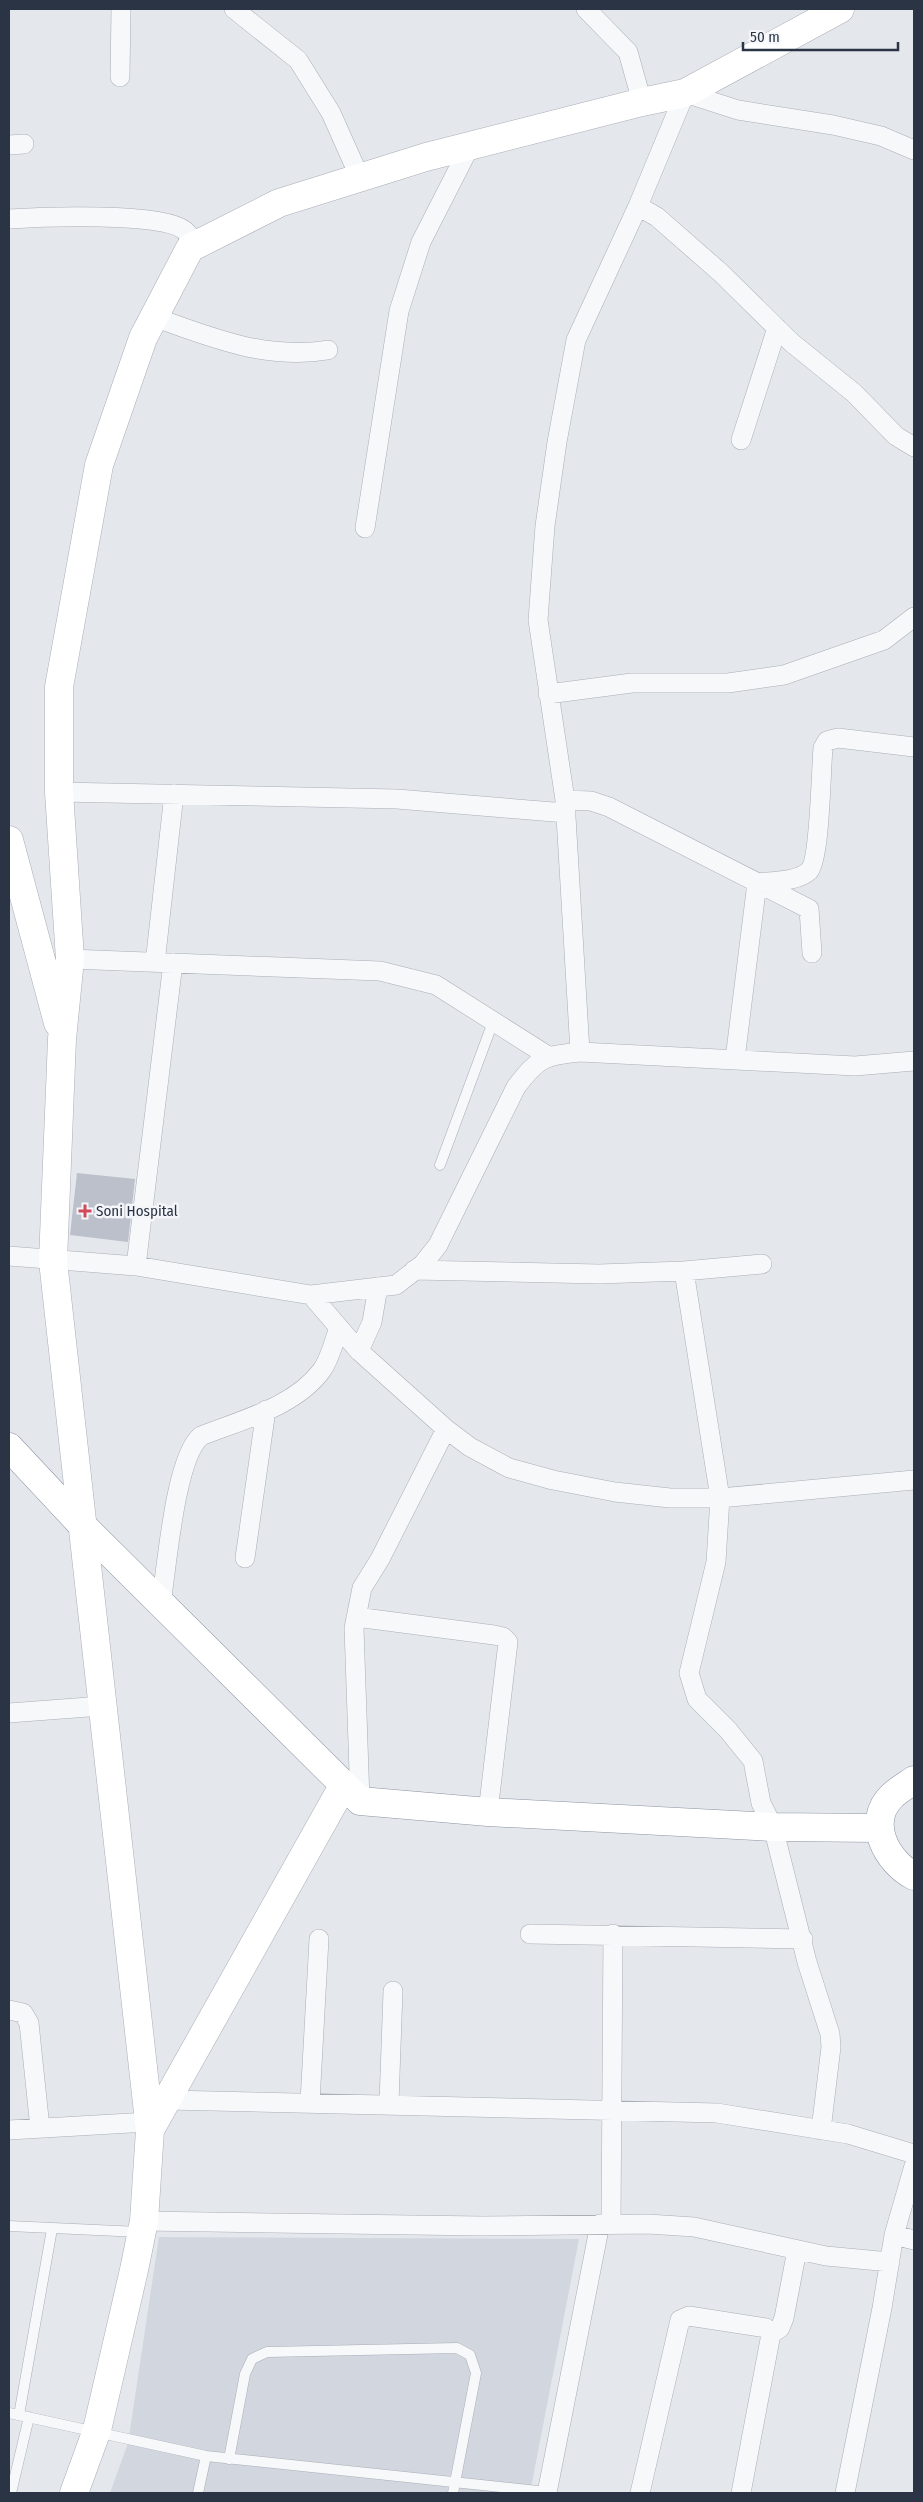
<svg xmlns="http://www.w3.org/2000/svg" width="923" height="2502" font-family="'Fira Sans Condensed',sans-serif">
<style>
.built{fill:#d2d6de}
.building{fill:#bbc0ca}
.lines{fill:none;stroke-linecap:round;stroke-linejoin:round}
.service-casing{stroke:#a9aeb7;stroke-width:11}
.minor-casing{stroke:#a9aeb7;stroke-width:20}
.secondary-casing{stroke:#a9aeb7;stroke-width:29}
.trunk-casing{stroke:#8b94a3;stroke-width:29}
.service{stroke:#f7f8fa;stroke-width:10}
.minor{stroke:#f7f8fa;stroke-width:19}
.secondary{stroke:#fff;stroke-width:28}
.trunk{stroke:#fff;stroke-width:28}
.poi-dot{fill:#d1495b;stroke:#f4f6f9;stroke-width:2}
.labels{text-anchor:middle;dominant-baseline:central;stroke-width:5;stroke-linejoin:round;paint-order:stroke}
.poi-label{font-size:15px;fill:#2b3445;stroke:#f4f6f9;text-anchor:start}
</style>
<rect width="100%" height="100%" fill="#e4e7ec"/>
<path class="built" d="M159 2237 579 2239 530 2493H110L128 2443Z"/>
<path class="building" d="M77 1173 135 1179 128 1242 70 1235Z"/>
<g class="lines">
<g class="service-casing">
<path id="service" d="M440 1165 493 1022
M9 2226 140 2232
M9 2413 206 2456 547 2492
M19 2415 52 2229
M229 2459 245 2374 252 2359 267 2352 457 2348 470 2355 476 2373 453 2493
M11 2493 29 2417
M198 2493 206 2456"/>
</g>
<g class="minor-casing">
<path id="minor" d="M234 9 298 60 331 113 360 178
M586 9 628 52 642 102
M120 77 121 9
M9 145 24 144
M638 206 657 217 721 273 792 343 854 393 896 436 914 447
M9 219C41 217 161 212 184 230 189 234 193 240 197 245
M154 317C211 338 267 360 328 350
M741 440 777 328
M365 528 399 311 421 242 470 146
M548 694 632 683H728L784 675 884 640 914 617
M59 792 397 799 566 813
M565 800 591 801 609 807 809 909 812 953
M70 959 380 971 436 985 548 1056
M155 963 174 794
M580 1052 565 800 538 620 545 526 557 442 576 340 638 206 685 93 738 110 833 125 881 136 914 150
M735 1059 757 883C772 881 797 882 809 871 820 860 821 769 823 748L827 741 838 738 914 747
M9 1256 136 1266 311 1295 396 1285 423 1264 438 1245 516 1087C539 1057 544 1056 580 1052L855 1066 914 1061
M136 1266 173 963
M414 1270 599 1274 684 1271 762 1264
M684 1271 720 1498 716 1562 689 1673 697 1699 728 1730 753 1761 761 1803 773 1827 807 1962 830 2034 831 2047 821 2130
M311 1295 359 1351 446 1429 470 1447 509 1468 553 1480 615 1492 670 1498H720L914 1480
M359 1351 372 1322 378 1287
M245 1558 266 1410
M161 1603C167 1567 175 1457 201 1436 241 1420 295 1407 322 1370 330 1359 334 1341 339 1328
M356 1617 494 1635 503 1637 508 1642 488 1812
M9 1713 102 1706
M360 1801 354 1628 362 1588 380 1559 446 1429
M530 1934 803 1939
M9 2010 23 2013 29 2023 40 2128
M167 2100 717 2113 848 2134 914 2154
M310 2102 319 1939
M389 2103 393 1991
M9 2130 148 2122
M144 2221 482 2226 648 2224 694 2227 826 2256 890 2262
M611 2224 613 1934
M894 2235 914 2240
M771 2334 780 2328 784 2318 797 2250
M547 2493 600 2224
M640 2493 680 2320 689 2316 766 2328 771 2334 741 2493
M845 2493 882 2308 894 2235 914 2166"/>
</g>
<g class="secondary-casing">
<path id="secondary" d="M9 840 58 1023
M150 2130 343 1786
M74 2493 97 2430 134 2270 144 2221 150 2130 53 1261 62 1039 70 959 59 792V687L99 465 143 338 190 248 279 203 426 157 642 102 685 93 840 9"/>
</g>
<g class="trunk-casing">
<path id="trunk" d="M9 1447 83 1526 360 1801 488 1812 773 1827 879 1828
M914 1780C907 1785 898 1790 892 1796 865 1822 887 1862 914 1876"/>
</g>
<use href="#service" class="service"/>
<use href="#minor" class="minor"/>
<use href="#secondary" class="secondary"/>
<use href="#trunk" class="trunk"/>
</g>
<path class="poi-dot" d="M82.5 1203.5h5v5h5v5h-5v5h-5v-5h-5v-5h5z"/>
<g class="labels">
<g class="poi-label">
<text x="96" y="1211">Soni Hospital</text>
</g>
</g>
<rect width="923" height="2502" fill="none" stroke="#2b3445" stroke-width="20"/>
<path d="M743 42v8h155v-8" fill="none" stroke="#2b3445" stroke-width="2.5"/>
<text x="750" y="42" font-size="15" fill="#2b3445" stroke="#f4f6f9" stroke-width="4" paint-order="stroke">50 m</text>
</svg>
